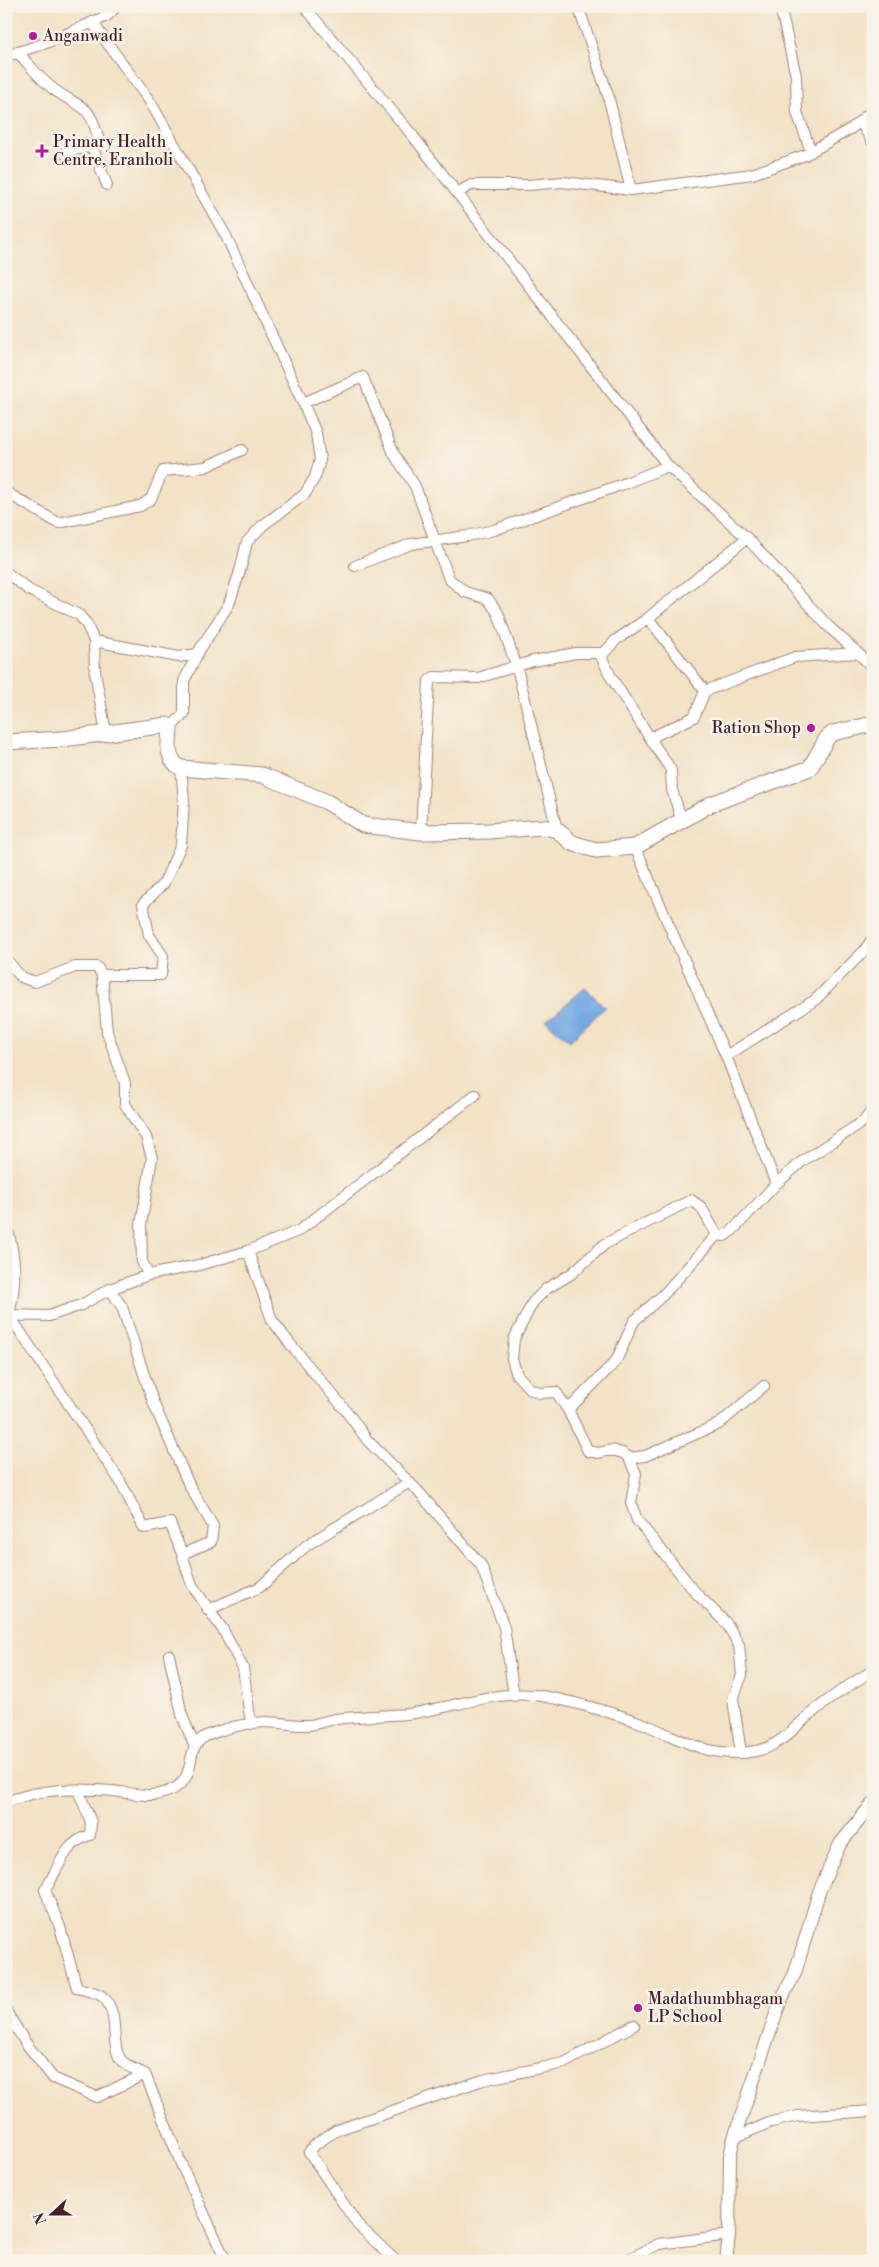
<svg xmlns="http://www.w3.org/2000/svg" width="879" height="2267" font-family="'Libre Bodoni',serif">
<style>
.water{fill:#76a9e2;stroke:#606486}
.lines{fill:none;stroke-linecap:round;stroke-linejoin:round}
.minor-casing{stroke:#9e8078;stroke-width:12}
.tertiary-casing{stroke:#9e8078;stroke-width:14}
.secondary-casing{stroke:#9e8078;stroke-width:17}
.minor{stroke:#fff;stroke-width:10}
.tertiary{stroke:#fff;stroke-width:12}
.secondary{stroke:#fff;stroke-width:15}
.poi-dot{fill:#b5179e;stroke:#f7f3e8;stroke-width:2}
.labels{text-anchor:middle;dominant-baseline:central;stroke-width:5;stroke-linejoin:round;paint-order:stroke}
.poi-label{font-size:16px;fill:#4a1f2b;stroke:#f7f3e8;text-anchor:start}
</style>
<rect width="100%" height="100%" fill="#f7f3e8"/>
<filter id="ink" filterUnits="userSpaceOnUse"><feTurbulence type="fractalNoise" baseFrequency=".02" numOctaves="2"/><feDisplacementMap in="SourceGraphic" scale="10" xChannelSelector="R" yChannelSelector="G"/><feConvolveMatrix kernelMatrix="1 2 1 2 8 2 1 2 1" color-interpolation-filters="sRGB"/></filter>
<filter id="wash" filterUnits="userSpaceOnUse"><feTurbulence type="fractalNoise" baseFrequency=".0096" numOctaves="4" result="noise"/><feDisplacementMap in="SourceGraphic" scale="20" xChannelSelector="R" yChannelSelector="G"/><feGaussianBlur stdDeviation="1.12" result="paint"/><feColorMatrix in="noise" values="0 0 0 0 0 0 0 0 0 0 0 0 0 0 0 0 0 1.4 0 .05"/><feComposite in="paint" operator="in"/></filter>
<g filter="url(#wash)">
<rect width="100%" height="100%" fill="#f2e1c5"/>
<path class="water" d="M585 988 605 1007 570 1041 546 1021Z"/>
</g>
<g filter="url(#ink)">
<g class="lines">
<g class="minor-casing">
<path id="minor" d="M304 6 413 136 668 466 747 538 828 626 873 667
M578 6 608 95 631 190
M780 6 796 76 797 112 811 152
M92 22 151 103 226 236 303 403 363 377 394 454 415 486 449 579 465 592 488 599 498 613 517 668 557 830
M17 52C29 64 38 77 52 88 80 110 89 99 99 141L92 146 107 185
M6 56 46 43 107 16 117 6
M860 121 873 143
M63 153 92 146
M457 193 471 185H528L563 182 631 190 752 174 805 155 852 128 873 110
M6 492 58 523 140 506 151 499 163 471 205 467 242 450
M355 566 411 544 467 536 494 530 626 483 668 466
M6 572 29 590 79 615 86 623 94 641 95 672 106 733
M648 618 705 691 795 657 858 653
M94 641 179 657 197 654 229 604 240 571 247 542 262 526 305 494 315 477 320 460 316 433 303 403
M600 654 611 677 650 738 694 717 705 691
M170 728 184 714V681L199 651
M650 738 671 770 672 790 682 821
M421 832 429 681 434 677 478 678 533 661 576 653H604L616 640 648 618 747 538
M635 847 726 1056 776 1184 733 1230 724 1236 717 1235 701 1207 691 1200 605 1244 571 1274 546 1289 533 1302 514 1339 512 1359 517 1375 530 1389 540 1393 556 1392 568 1410 588 1451 598 1453 611 1450 623 1453 629 1458 636 1474 631 1503 637 1520 696 1593 727 1624 739 1645 742 1675 733 1699 741 1753
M6 959 21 977 35 982 75 967H97L102 975 107 1032 125 1083V1104L146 1137 152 1158 141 1225 142 1261 148 1275
M102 975H161L163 956 149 935 143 904 164 883 181 845 184 801 181 768
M726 1056 815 1000 864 951 873 938
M776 1184 804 1160 864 1121 873 1109
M6 1224C16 1258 17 1280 9 1315L120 1481 144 1528 170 1523 182 1554 211 1542 213 1526 189 1485 153 1402 122 1307 110 1289
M248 1251 272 1320 291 1345 347 1412 368 1441 417 1490 481 1565 504 1627 514 1696
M6 1315 49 1316 81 1305 110 1289 148 1275 199 1265 248 1251 300 1230 475 1095
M568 1410 616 1361 634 1321 663 1295 717 1235
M629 1458 645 1456 719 1424 764 1386
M182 1554 192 1585 223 1630 243 1668 251 1724
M208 1610 260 1587 307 1545 408 1483
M169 1655 182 1715 194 1745
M78 1790 91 1822 90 1835C63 1843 59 1869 45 1890L60 1927 77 1988C84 1990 97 1992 103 1997 120 2013 110 2038 119 2057 124 2066 136 2070 145 2074L182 2166 226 2261
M6 1802C40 1788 77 1788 113 1791 129 1793 145 1797 160 1794 205 1783 179 1749 206 1736 225 1728 246 1723 266 1722 280 1722 295 1726 309 1725 318 1724 327 1720 336 1719 360 1716 384 1716 407 1714 449 1709 491 1691 534 1695 561 1698 618 1714 644 1724 683 1740 712 1760 756 1751 780 1747 796 1725 814 1711 832 1697 852 1682 873 1671
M6 2011 25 2042 53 2078 97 2097 145 2074
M734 2138 771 2122 798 2116 873 2111
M396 2261 357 2224 309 2152 317 2143 337 2130 483 2080 564 2063 634 2025
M617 2261 631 2258 659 2244 729 2235"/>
</g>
<g class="tertiary-casing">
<path id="tertiary" d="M726 2261 729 2235 730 2156 734 2138 780 2002 795 1973 819 1892 840 1844 873 1803"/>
</g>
<g class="secondary-casing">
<path id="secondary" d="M6 742 63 739 167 725 170 728C169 745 165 758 181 768L262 775 327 802 363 825 421 832 488 831 544 827 557 830 572 843 596 850 635 847 711 804 810 768 827 738 833 733 873 724"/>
</g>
<use href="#minor" class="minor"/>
<use href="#tertiary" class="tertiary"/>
<use href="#secondary" class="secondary"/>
</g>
</g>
<g class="poi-dot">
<circle cx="33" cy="36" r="5"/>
<path d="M39.5 143.5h5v5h5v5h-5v5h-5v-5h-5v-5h5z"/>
<circle cx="811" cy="728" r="5"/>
<circle cx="638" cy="2008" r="5"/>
</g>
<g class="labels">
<g class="poi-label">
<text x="43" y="36">Anganwadi</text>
<text x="53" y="142">Primary Health<tspan x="53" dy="18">Centre, Eranholi</tspan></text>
<text x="801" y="728" text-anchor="end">Ration Shop</text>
<text x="648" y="1999">Madathumbhagam<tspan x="648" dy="18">LP School</tspan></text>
</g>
</g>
<rect width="879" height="2267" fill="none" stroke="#f7f3e8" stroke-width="25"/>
<g transform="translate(52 2214) rotate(249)" stroke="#f7f3e8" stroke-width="4" paint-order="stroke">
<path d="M0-4L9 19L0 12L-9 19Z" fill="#4a1f2b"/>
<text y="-8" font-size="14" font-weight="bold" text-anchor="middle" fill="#4a1f2b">N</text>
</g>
</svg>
